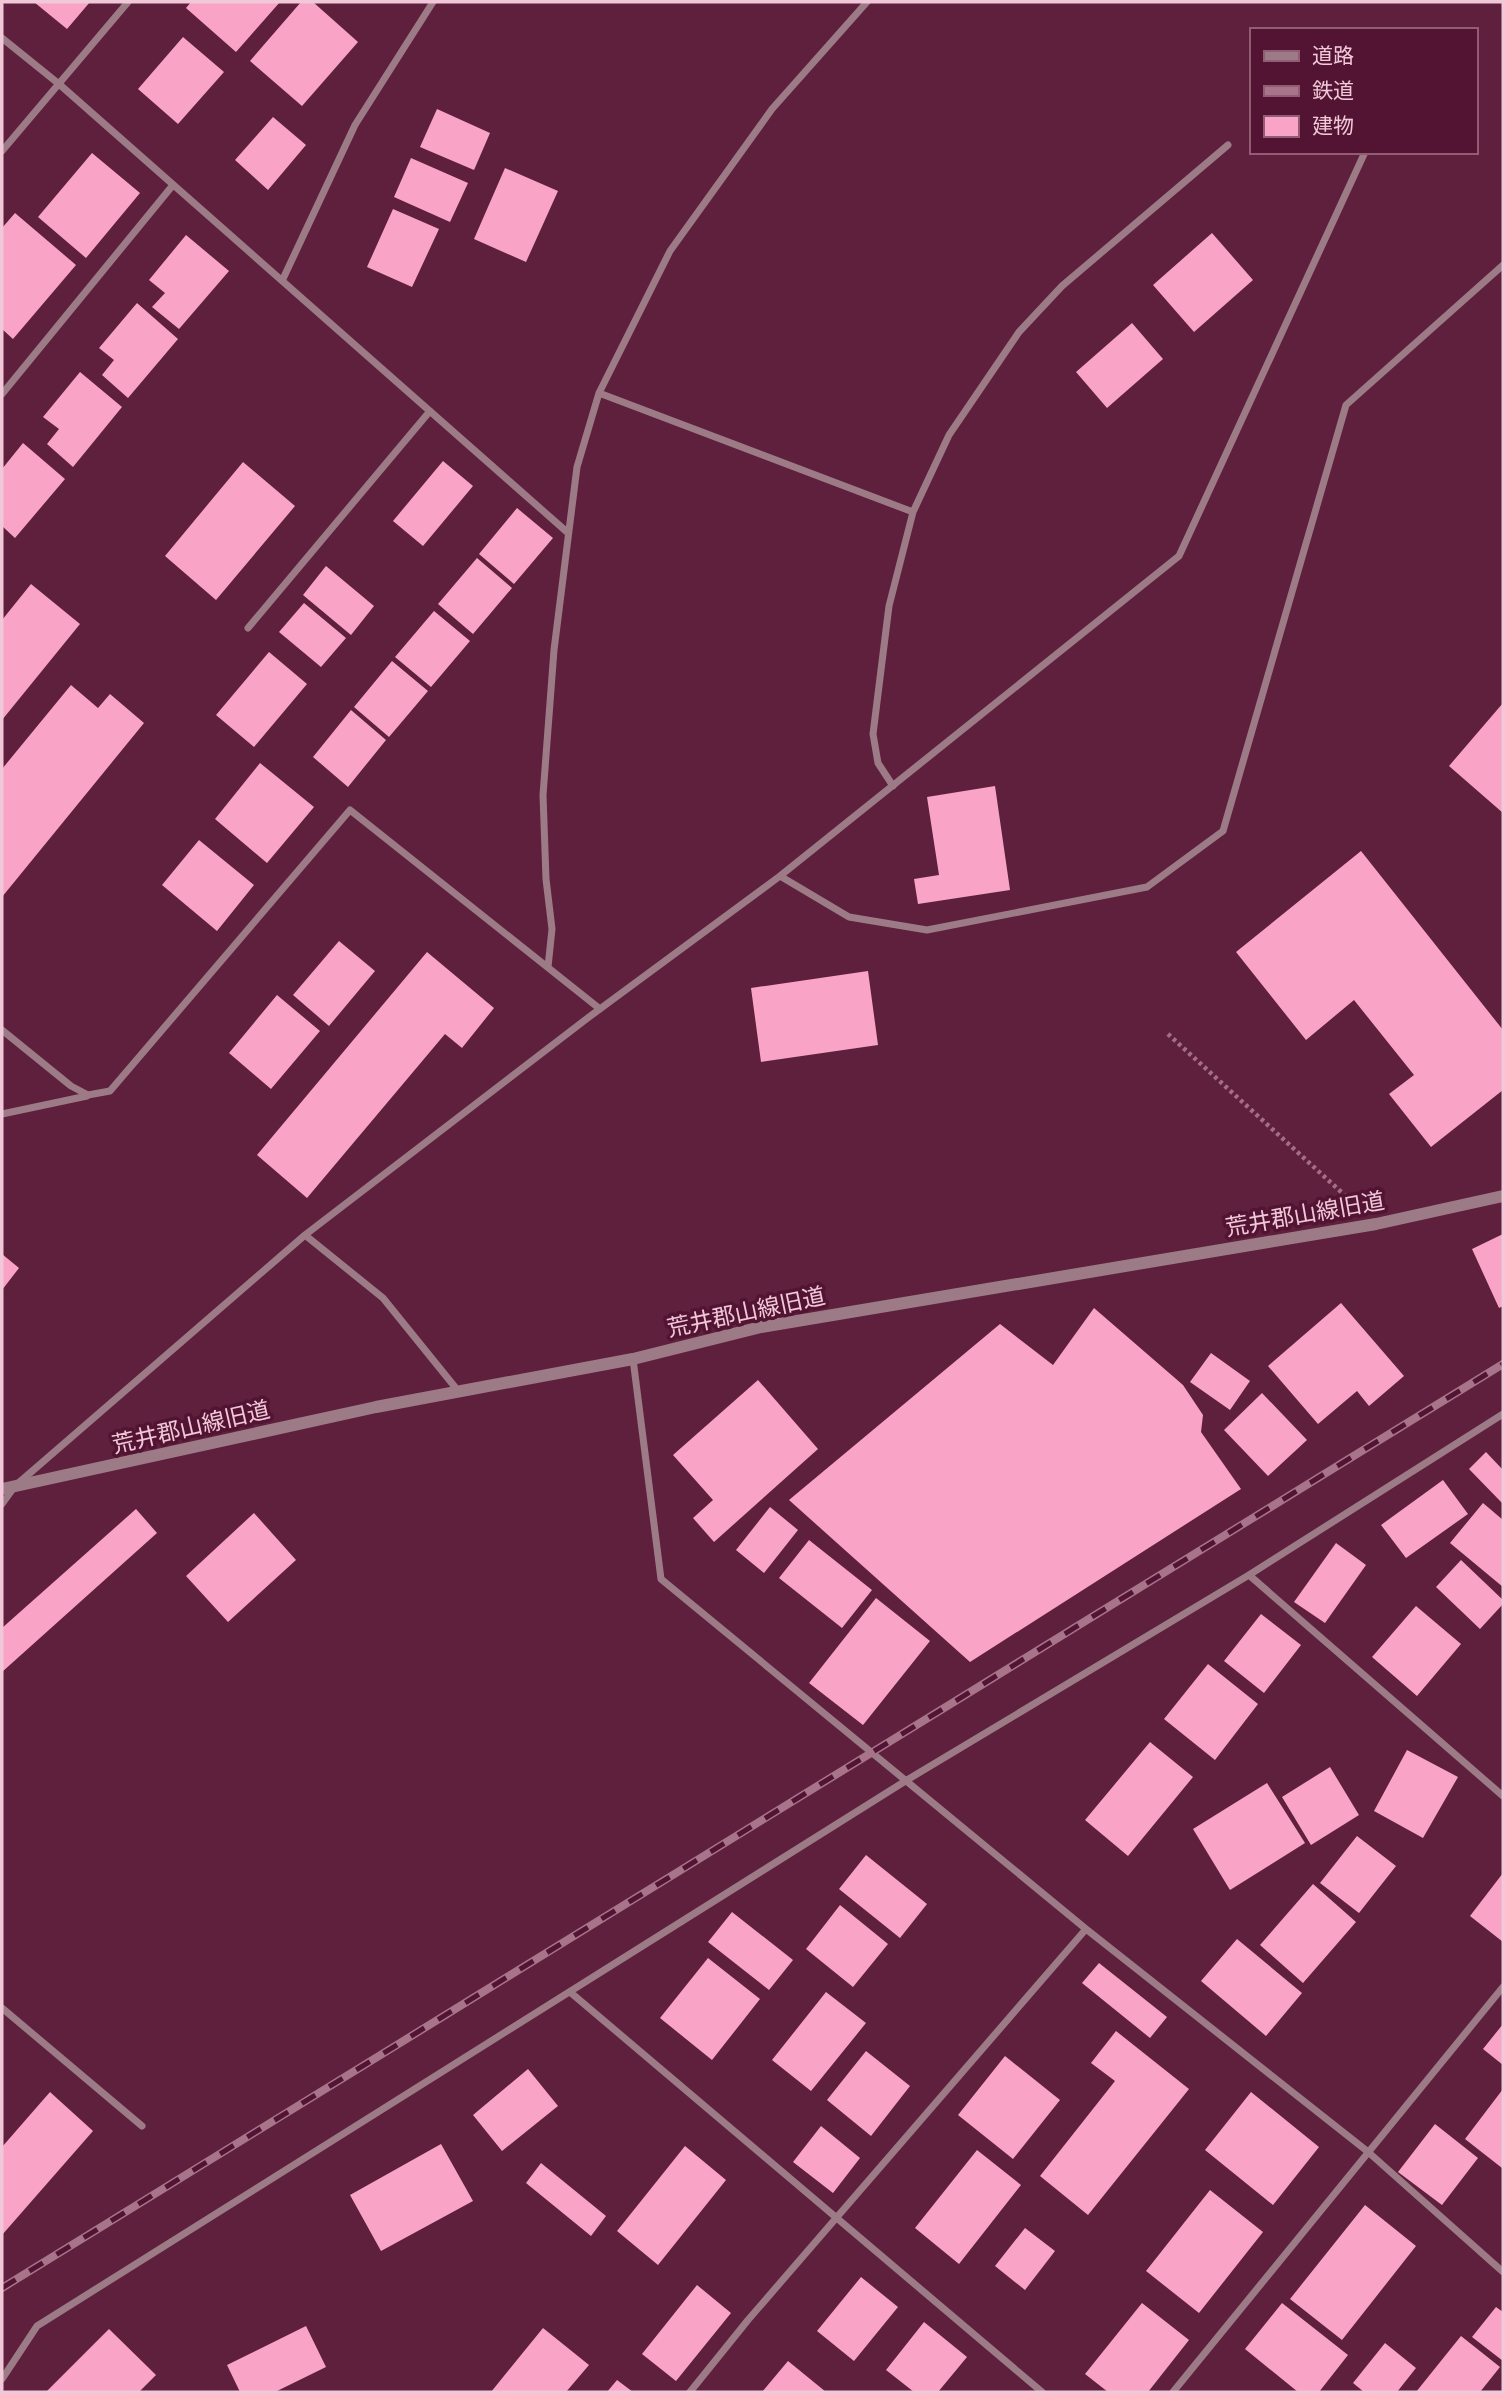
<svg xmlns="http://www.w3.org/2000/svg" width="1505" height="2394" font-family="Helvetica,'Noto Sans JP',sans-serif">
<style>
.building{fill:#f9a4c7}
.lines{fill:none;stroke-linecap:round;stroke-linejoin:round}
.path{stroke:#a36f86;stroke-width:4.5;stroke-dasharray:3.5 3.5;stroke-linecap:butt}
.minor{stroke:#9c7b87;stroke-width:7}
.tertiary{stroke:#9c7b87;stroke-width:12}
.rail-casing{stroke:#a7748a;stroke-width:8}
.rail{stroke:#531434;stroke-width:5;stroke-dasharray:16;stroke-linecap:butt}
.labels{text-anchor:middle;dominant-baseline:central;stroke-width:7;stroke-linejoin:round;paint-order:stroke}
.street-label{font-size:23px;fill:#f0c8d7;stroke:#531434}
</style>
<rect width="100%" height="100%" fill="#5f203e"/>
<path class="building" d="M34 2H90L67 29Z
M191 2H280L236 52 186 8Z
M301 2H313L358 42 302 106 250 61Z
M183 37 224 72 178 124 138 89Z
M437 109 490 133 474 170 420 147Z
M273 117 306 145 268 190 235 160Z
M92 153 140 193 86 258 38 217Z
M411 158 468 183 450 222 394 197Z
M505 168 558 191 526 262 474 239Z
M393 209 439 229 412 287 367 267Z
M15 213 76 265 13 339 2 329V228Z
M1212 233 1253 280 1194 332 1153 285Z
M186 235 229 271 179 329 152 307 165 293 149 280Z
M137 303 178 339 128 398 102 375 114 360 99 348Z
M1132 323 1163 359 1107 408 1076 372Z
M80 372 122 407 73 467 47 444 59 429 43 417Z
M23 443 65 479 15 538 2 526V469Z
M443 461 473 486 423 546 393 521Z
M243 462 295 506 216 600 165 556Z
M517 508 553 538 514 584 479 554Z
M477 558 512 588 473 634 438 604Z
M326 566 374 606 351 635 303 595Z
M31 584 80 624 2 720V620Z
M304 603 346 638 321 667 279 632Z
M434 611 470 641 431 687 395 657Z
M269 652 307 684 254 747 216 715Z
M392 661 428 691 389 737 354 707Z
M71 685 98 708 110 694 144 723 2 897V769Z
M1503 703V813L1449 766Z
M351 710 386 740 348 787 313 757Z
M260 763 314 807 267 863 215 819Z
M995 786 1010 890 918 904 914 879 939 875 927 797Z
M199 840 254 885 217 931 162 885Z
M1361 851 1503 1030V1090L1431 1147 1389 1094 1414 1075 1354 1000 1306 1040 1236 952Z
M339 941 375 971 329 1026 293 995Z
M427 952 494 1008 462 1048 445 1034 307 1198 257 1155Z
M868 971 878 1045 761 1062 751 988Z
M277 995 320 1031 271 1089 229 1053Z
M1503 1234V1306L1499 1308 1472 1249Z
M2 1254 19 1268 2 1290Z
M1341 1303 1404 1376 1369 1406 1357 1391 1318 1424 1268 1366Z
M1094 1308 1183 1385 1203 1415 1201 1432 1241 1489 970 1662 789 1500 1000 1324 1053 1365Z
M1211 1353 1250 1381 1230 1410 1190 1382Z
M758 1380 818 1449 714 1542 693 1518 713 1500 673 1455Z
M1262 1393 1307 1440 1268 1476 1224 1430Z
M1486 1452 1503 1470V1504L1469 1469Z
M1443 1480 1468 1514 1406 1558 1381 1525Z
M1483 1503 1503 1520V1587L1450 1543Z
M770 1507 798 1530 764 1573 736 1550Z
M136 1509 157 1533 2 1672V1628Z
M254 1513 296 1560 228 1622 186 1576Z
M809 1540 872 1590 842 1628 779 1578Z
M1336 1543 1366 1565 1325 1623 1294 1602Z
M1461 1560 1503 1600V1604L1480 1629 1436 1587Z
M876 1598 930 1641 863 1725 809 1683Z
M1416 1606 1461 1644 1417 1696 1372 1657Z
M1261 1614 1301 1645 1264 1693 1224 1661Z
M1208 1664 1258 1704 1215 1760 1164 1719Z
M1150 1742 1193 1777 1128 1856 1085 1820Z
M1407 1750 1458 1777 1423 1838 1374 1811Z
M1330 1767 1359 1815 1311 1845 1282 1797Z
M1267 1783 1305 1843 1230 1890 1193 1829Z
M1357 1836 1396 1866 1359 1913 1320 1883Z
M866 1855 927 1904 900 1938 839 1889Z
M1503 1873V1942L1470 1916Z
M1313 1884 1356 1922 1303 1983 1260 1945Z
M840 1905 888 1944 853 1987 806 1949Z
M732 1912 793 1960 769 1990 708 1942Z
M1237 1939 1302 1993 1266 2036 1201 1981Z
M708 1958 760 1999 712 2060 660 2018Z
M1099 1963 1167 2017 1150 2038 1082 1983Z
M826 1992 866 2023 811 2091 772 2060Z
M1503 2024V2065L1483 2049Z
M1116 2031 1189 2089 1088 2215 1040 2176 1115 2081 1091 2063Z
M866 2051 910 2086 871 2136 827 2100Z
M1005 2056 1060 2100 1013 2159 958 2115Z
M528 2069 558 2106 502 2151 473 2115Z
M1503 2089V2166L1502 2168 1465 2139Z
M50 2092 93 2131 2 2235V2147Z
M1251 2092 1319 2147 1273 2205 1205 2150Z
M1435 2124 1478 2158 1442 2205 1398 2172Z
M821 2126 860 2158 833 2193 793 2162Z
M441 2144 473 2201 381 2251 350 2195Z
M685 2146 726 2180 658 2265 617 2231Z
M977 2150 1021 2185 959 2264 915 2228Z
M541 2163 606 2216 591 2236 526 2183Z
M1210 2190 1263 2232 1199 2313 1146 2271Z
M1365 2205 1416 2246 1342 2340 1290 2299Z
M1025 2228 1055 2251 1025 2290 995 2266Z
M861 2277 898 2307 854 2361 817 2331Z
M697 2285 731 2313 676 2381 642 2354Z
M1142 2303 1189 2340 1148 2392H1108L1085 2374Z
M1282 2303 1348 2355 1319 2392H1298L1245 2349Z
M1496 2307 1503 2312V2361L1472 2337Z
M924 2322 967 2357 938 2392H914L886 2370Z
M306 2326 326 2367 275 2392H240L227 2365Z
M543 2328 589 2365 566 2392H491Z
M109 2329 156 2375 139 2392H46Z
M1461 2336 1500 2367 1480 2392H1416Z
M1385 2343 1416 2368 1397 2392H1364L1353 2383Z
M788 2361 826 2392H762Z
M617 2380 633 2392H607Z"/>
<g class="lines">
<path class="path" d="M1168 1034 1350 1200"/>
<path class="minor" d="M2 38 59 84 567 532
M2 151 128 2
M282 281 355 125 433 2
M599 393 913 512
M2 394 173 185
M248 628 430 411
M893 786 878 763 873 734 889 606 913 512 949 435 1019 332 1062 286 1228 145
M780 876 849 917 927 930 1147 887 1223 831 1346 405 1503 265
M548 967 552 929 546 879 543 795 554 650 577 467 599 393 670 251 772 109 867 2
M2 1030 71 1086 88 1095 110 1091 350 810 600 1009
M2 1114 87 1096
M305 1235 383 1298 459 1392
M633 1359 661 1579 1086 1929 1367 2151 1503 2272
M2 1504 15 1486 305 1235 589 1017 780 876 1179 556 1365 152
M1249 1575 1503 1796
M570 1992 1042 2392
M2 2008 142 2126
M2 2379 37 2326 907 1780 1249 1575 1503 1414
M690 2392 748 2320 1086 1929
M1173 2392 1503 1987"/>
<path class="tertiary" d="M2 1489 376 1407 633 1359 761 1327 1376 1224 1503 1196"/>
<g class="rail-casing">
<path id="rail" d="M2 2288 1503 1364"/>
</g>
<use href="#rail" class="rail"/>
</g>
<g class="labels">
<g class="street-label">
<text transform="translate(1305 1214) rotate(-10)">荒井郡山線旧道</text>
<text transform="translate(746 1312) rotate(-12)">荒井郡山線旧道</text>
<text transform="translate(191 1427) rotate(-13)">荒井郡山線旧道</text>
</g>
</g>
<rect width="1505" height="2394" fill="none" stroke="#f0c8d7" stroke-width="7"/>
<rect x="1250" y="28" width="228" height="126" fill="#531434" stroke="#925c75" stroke-width="2"/>
<rect x="1264" y="51" width="35" height="10" fill="#9c7b87" stroke="#925c75" stroke-width="2"/>
<text x="1312" y="63" font-size="21" fill="#f0c8d7">道路</text>
<rect x="1264" y="86" width="35" height="10" fill="#a7748a" stroke="#925c75" stroke-width="2"/>
<text x="1312" y="98" font-size="21" fill="#f0c8d7">鉄道</text>
<rect x="1264" y="116" width="35" height="21" fill="#f9a4c7" stroke="#925c75" stroke-width="2"/>
<text x="1312" y="133" font-size="21" fill="#f0c8d7">建物</text>
</svg>
